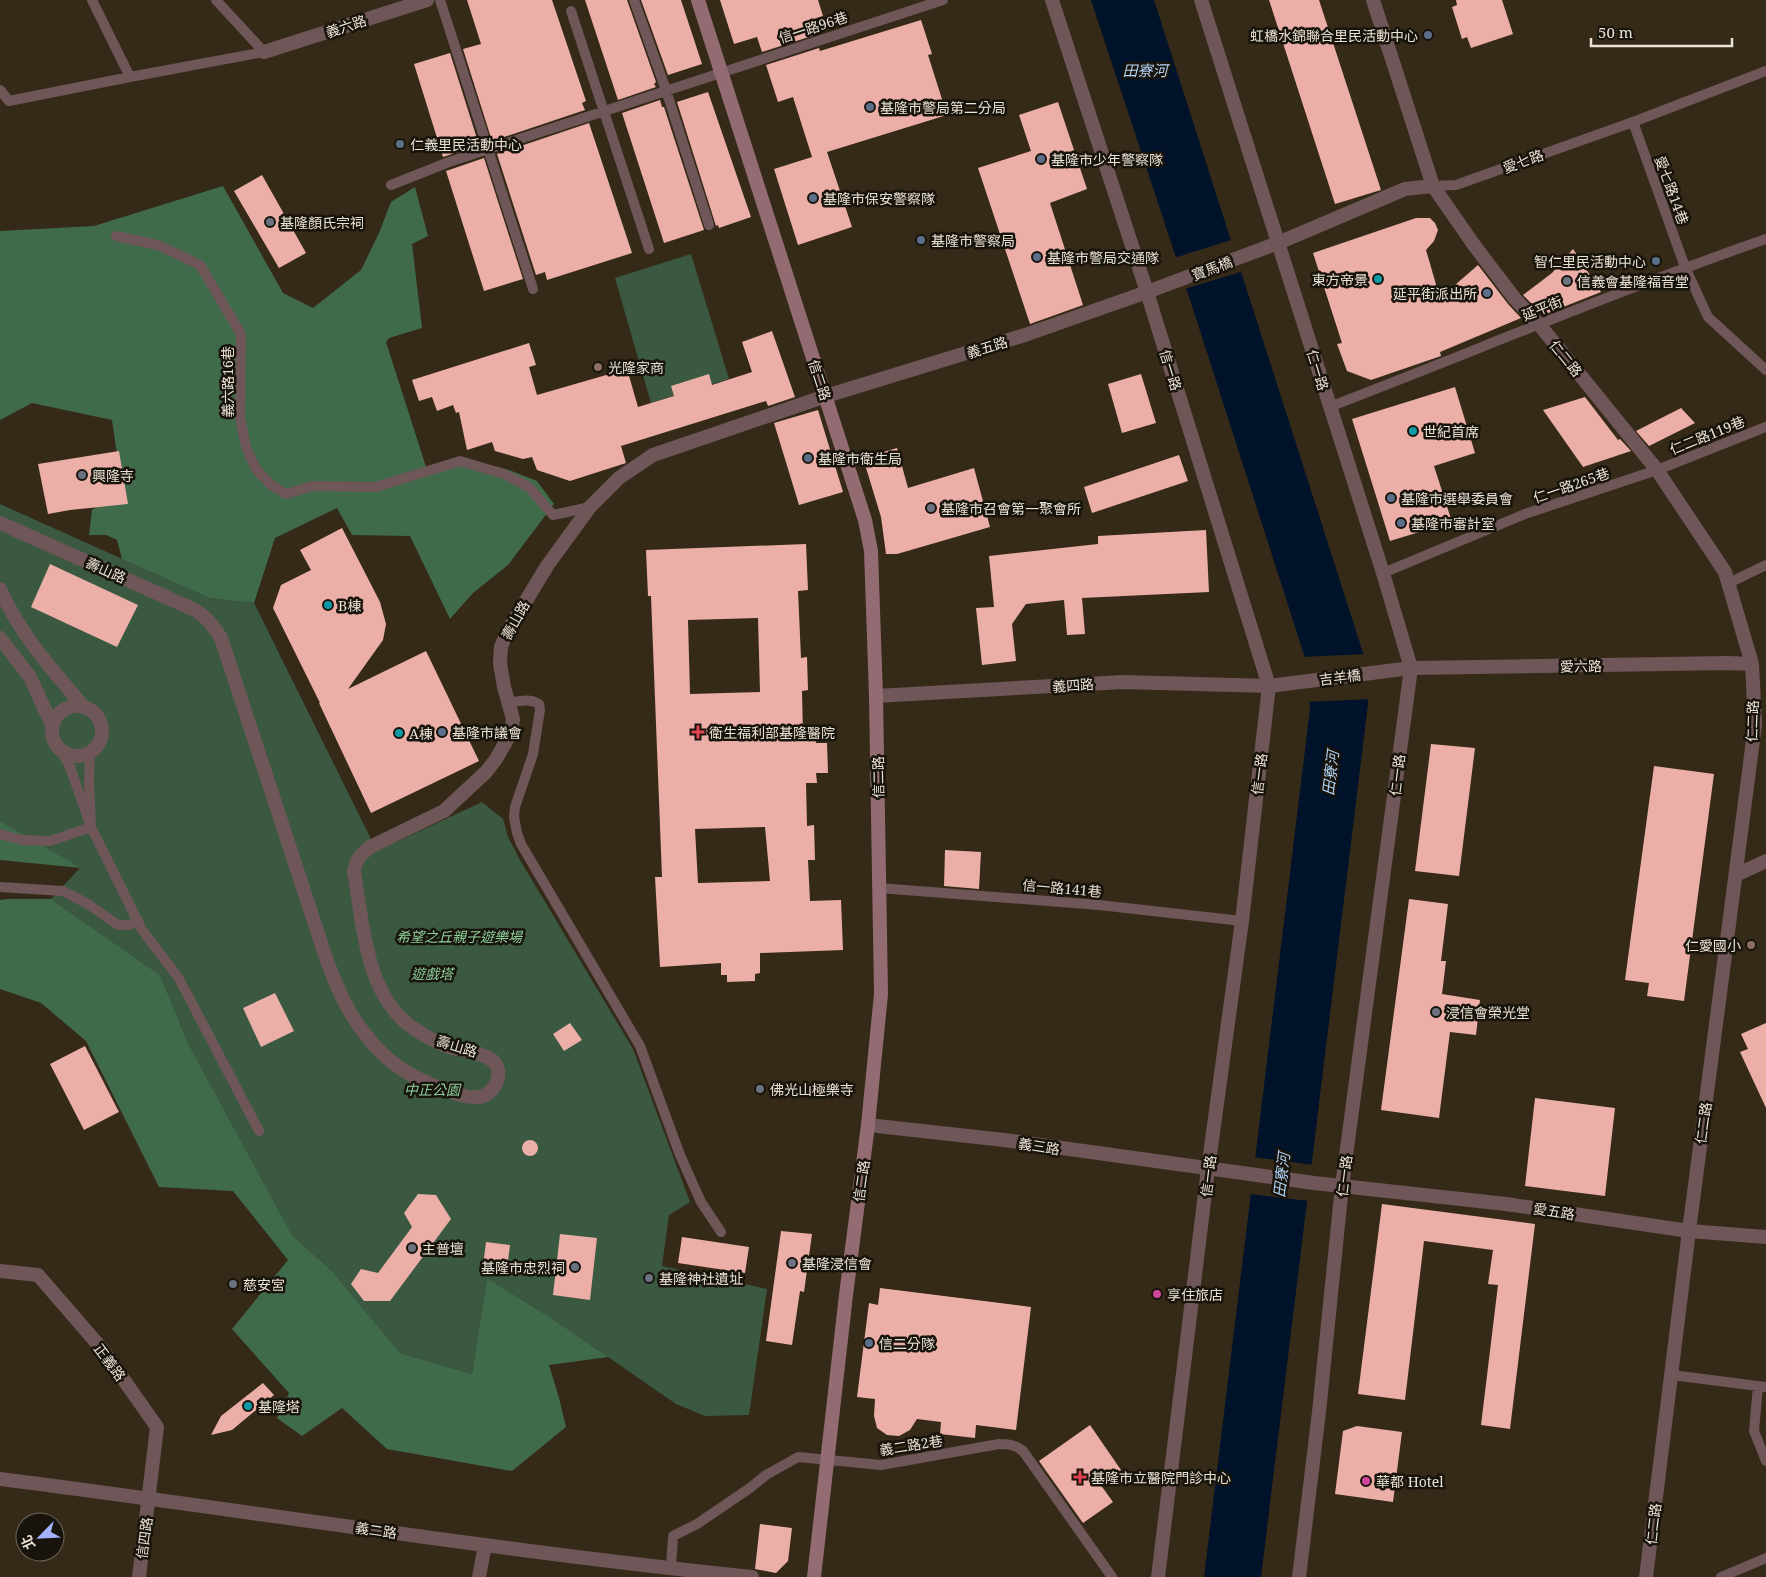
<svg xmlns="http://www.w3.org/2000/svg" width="1766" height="1577" font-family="'Noto Serif','Noto Sans TC',serif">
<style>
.green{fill:#3a5940}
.forest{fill:#406b4a}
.water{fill:#00132b}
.pier{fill:#352a17}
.building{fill:#ecafa8;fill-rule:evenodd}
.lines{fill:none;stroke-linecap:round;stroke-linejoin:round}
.service{stroke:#6e5659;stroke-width:10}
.minor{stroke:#6e5659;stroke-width:14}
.tertiary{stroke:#6e5659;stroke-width:14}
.secondary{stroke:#926c72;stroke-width:14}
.service-dot{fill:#5c6f8a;stroke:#18130b;stroke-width:2}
.worship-dot{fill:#6b7280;stroke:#18130b;stroke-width:2}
.culture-dot{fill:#0f9aa8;stroke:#18130b;stroke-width:2}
.education-dot{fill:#8d6e63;stroke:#18130b;stroke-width:2}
.health-dot{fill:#e0444e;stroke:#18130b;stroke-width:2}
.hotel-dot{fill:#d1479c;stroke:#18130b;stroke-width:2}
.labels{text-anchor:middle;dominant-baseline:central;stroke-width:5;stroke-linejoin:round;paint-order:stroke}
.street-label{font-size:14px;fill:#e9e2d6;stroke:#18130b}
.poi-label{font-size:14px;fill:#e9e2d6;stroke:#18130b;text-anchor:start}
.park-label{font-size:14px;font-style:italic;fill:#8dd19b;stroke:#18130b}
.water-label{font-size:15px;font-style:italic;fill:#b2d3f7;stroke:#18130b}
</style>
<rect width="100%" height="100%" fill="#352a17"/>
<path class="green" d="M691 254 729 379 651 403 615 278Z
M0 504 209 598 254 603 377 851 482 802 503 819 508 837 520 860 633 1049 690 1202 669 1215 662 1266 767 1289 749 1415 705 1416 676 1404 556 1321 487 1278 472 1374 400 1353 332 1271 292 1235 188 1043 160 975 51 899 80 868 0 821Z"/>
<path class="forest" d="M223 186 283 293 313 308 361 270 379 233 391 202 415 187 428 236 412 244 422 328 389 338 386 342 427 470 479 463 509 470 537 481 554 504 508 565 473 593 450 619 410 536 352 535 337 508 275 538 254 603 209 598 122 559 117 540 106 535H89L92 510 122 488 112 420 32 403 0 420V231L94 226Z
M0 821 81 868 0 860Z
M8 899H51L160 975 188 1043 292 1235 332 1271 400 1353 472 1374 487 1278 556 1321 608 1357 549 1365 559 1398 566 1427 512 1471 387 1449 342 1408 302 1436 277 1418 289 1393 232 1329 288 1260 233 1191 159 1187 86 1041 41 1003 0 989V900Z"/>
<path class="water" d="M1091 0H1154L1364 656 1368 704 1261 1577H1204L1310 709 1306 661 1193 309Z"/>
<path class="pier" d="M1234 239 1244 271 1184 289 1174 258Z
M1366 654 1370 699 1307 702 1302 657Z
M1253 1157 1313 1165 1309 1201 1249 1194Z"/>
<path class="building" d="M467 0H552L586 101 582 103 585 110 492 141 463 49 481 44Z
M585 0H627L656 82 654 84 656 87 618 100Z
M641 0H681L702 64 668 75Z
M720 0H818L823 16 810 20 815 35 762 52 757 37 734 44Z
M1269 0H1319L1381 190 1335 204Z
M1456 0H1502L1513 34 1471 48 1467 37 1462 39 1452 7 1457 5Z
M921 20 932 54 928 55 947 115 827 152 852 227 798 245 774 169 812 157 793 97 778 102 766 65 819 48 820 51Z
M450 53 479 145 443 157 414 64Z
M708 92 751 217 719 228 718 225 716 226 677 102Z
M660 100 662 107H664L704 230 664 243 622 113Z
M1058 102 1087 189 1050 203 1083 305 1030 324 978 168 1031 151 1019 115Z
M589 123 632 253 547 280 545 272 536 275 497 154Z
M484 158 523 279 484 291 446 171Z
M262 175 306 253 279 268 234 191Z
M1416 218H1430L1435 223 1438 230 1434 241 1426 250 1440 298 1478 265 1508 304 1521 318 1440 352 1441 356 1371 380 1347 371 1337 344 1342 343 1313 253Z
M1573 249 1601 292 1548 313 1544 308 1538 310 1523 295 1552 273Z
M772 331 795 397 768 406 766 401 621 446 626 463 570 481 537 470 532 457 523 459 495 451 492 442 467 450 459 412 456 413 453 405 437 411 432 397 419 401 412 380 529 343 536 365 529 367 537 395 627 369 638 407 674 396 671 386 709 374 712 385 752 372 742 342Z
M1141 374 1156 423 1122 433 1108 384Z
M1455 387 1475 453 1434 466 1452 522 1390 541 1352 419Z
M1585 397 1618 440 1620 439 1631 451 1583 467 1543 410Z
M1681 408 1695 423 1649 446 1636 431Z
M818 410 843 492 799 505 774 423Z
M897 448 908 488 974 468 990 527 897 554H886L881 517 863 458Z
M119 451 128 504 70 510 48 514 38 464Z
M1179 455 1188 481 1092 513 1084 487Z
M342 528 380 602 386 624 383 640 348 689 426 651 479 761 371 813 319 703H320L273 608 281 585 311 570 300 550Z
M1206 530 1209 592 1082 598 1085 634 1067 635 1064 600 1026 604 1012 624 1016 661 982 665 976 608 994 607 989 556 1098 544V536Z
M806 544 808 590 798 591 801 658 807 657 808 690 802 691 803 735 815 734 816 743H827L828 773H816L817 783H806L807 826 814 825 815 860H808L810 901 841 900 843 950 760 953V973L755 974V981L727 982V975H721V963L660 967 655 877H662L651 596H648L646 550ZM758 618 760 692 690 694 688 620ZM765 827 770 881 698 883 695 829Z
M50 564 138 605 117 647 31 607Z
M1431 744 1475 748 1459 876 1415 871Z
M1654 766 1714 774 1684 1001 1647 996 1649 983 1625 980Z
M945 850 981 852 979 889 944 886Z
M1409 899 1448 904 1441 961H1446L1442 994 1480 1000 1476 1035 1450 1032 1439 1118 1381 1110Z
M275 993 294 1031 261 1047 243 1008Z
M570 1023 582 1040 564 1051 553 1034Z
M1766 1023V1108L1740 1052 1748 1049 1741 1034Z
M85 1046 119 1112 84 1130 50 1064Z
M1535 1098 1615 1108 1605 1196 1525 1186Z
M522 1148a8 8 0 1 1 16 0a8 8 0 1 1-16 0Z
M418 1194 436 1195 451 1219 390 1301H364L351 1284 361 1269 378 1273 412 1227 404 1213Z
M1382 1204 1535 1224 1510 1429 1481 1425 1498 1285 1488 1284 1493 1250 1424 1241 1405 1400 1358 1394Z
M781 1231 812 1234 804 1292 800 1291 792 1345 766 1341Z
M560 1234 597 1238 590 1300 553 1295Z
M682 1237 749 1247 745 1273 678 1263Z
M486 1242 510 1245 507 1269 483 1266Z
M880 1288 1031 1307 1016 1430 976 1425 975 1438 940 1434 941 1422 917 1419 910 1430 899 1436 887 1435 877 1428 874 1416 875 1399 857 1397 869 1303 878 1305Z
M263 1383 274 1395 232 1430 211 1435 221 1416Z
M1090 1425 1121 1470 1100 1484 1113 1502 1083 1523 1039 1461Z
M1357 1426 1402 1432 1393 1502 1335 1494 1343 1431Z
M760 1524 792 1528 788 1561 776 1573 755 1569Z"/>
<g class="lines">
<path class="service" d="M92 0 130 77 264 52
M216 0 264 52
M440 0 533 289
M634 0 666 90 709 225
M571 11 649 249
M0 90 9 101 130 77
M1633 122 1685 267 1708 317 1766 370
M391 185 449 162 943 0
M1433 186 1456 185 1633 122 1766 71
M116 236 158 245 200 265 241 334 240 417 246 447 256 469 270 484 286 494 312 486 376 487 460 461 504 474 529 487 553 515 590 507
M1329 407C1475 351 1619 290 1766 239
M1383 573 1525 514 1657 470 1766 427
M1729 583 1766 565
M509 703C519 701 530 698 539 704L540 710 533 754 515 807 514 817 517 833 521 844 640 1046 680 1155 701 1202 721 1232
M60 749 70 767 91 827 142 930 178 977 185 990 259 1131
M0 834 22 840 50 841 91 827 89 782 90 752
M0 887 63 891 88 904 118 925H129L138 921
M879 888 1099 905 1242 921
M1672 1375 1766 1387
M1758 1386 1754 1431 1766 1461
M671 1568 673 1536 697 1524 750 1488 766 1475 798 1457 881 1465 999 1444C1009 1444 1015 1445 1023 1451L1112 1577
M1721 1577 1766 1558"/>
<path class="minor" d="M1373 0 1433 186 1474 245 1515 299 1538 323 1657 470 1725 572 1752 664 1755 725 1689 1231 1646 1577
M264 52 427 0
M0 523 195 610C207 617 214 626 221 638L327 961C337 987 347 1012 365 1034 375 1047 387 1059 400 1068 416 1079 460 1099 478 1097 486 1097 494 1090 497 1081 506 1052 466 1052 449 1047 435 1042 421 1034 409 1025 365 991 363 923 354 872 356 859 360 855 370 847L444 811 486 772 496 759 511 733 513 719 504 687 500 663 501 647 507 632 547 566 590 507 619 478 653 455 826 396 1025 335 1147 292 1278 243 1405 189 1433 186
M0 589C20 634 52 670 84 707
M0 638 30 677 52 725
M876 696 1123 682 1269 686 1411 668 1728 663 1752 664
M52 731a25 25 0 1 1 50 0a25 25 0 1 1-50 0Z
M1736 875 1766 861
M868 1125 1004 1140 1314 1183 1506 1204 1689 1231 1766 1237
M0 1271 38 1275 102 1349 157 1427 139 1577
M0 1479C251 1511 500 1551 752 1577
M479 1577 485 1545"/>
<path class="tertiary" d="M1052 0 1147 292 1269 686 1242 921 1208 1169 1158 1577
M1201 0 1383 573 1411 668 1342 1186 1319 1412 1299 1577"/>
<path class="secondary" d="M698 0 865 520 871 551 876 696 881 994 868 1125 846 1295 814 1577"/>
</g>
<g class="service-dot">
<circle cx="1428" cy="35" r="5"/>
<circle cx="870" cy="107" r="5"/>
<circle cx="400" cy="144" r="5"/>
<circle cx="1041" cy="159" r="5"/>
<circle cx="813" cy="198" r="5"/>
<circle cx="921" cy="240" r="5"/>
<circle cx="1037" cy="257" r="5"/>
<circle cx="1656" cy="261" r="5"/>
<circle cx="1487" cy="293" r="5"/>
<circle cx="808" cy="458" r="5"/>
<circle cx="1391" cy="498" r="5"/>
<circle cx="1401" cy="523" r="5"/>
<circle cx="442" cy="732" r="5"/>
<circle cx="869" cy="1343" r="5"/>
</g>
<g class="worship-dot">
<circle cx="270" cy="222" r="5"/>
<circle cx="1567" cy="281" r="5"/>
<circle cx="82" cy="475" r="5"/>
<circle cx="931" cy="508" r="5"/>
<circle cx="1436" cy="1012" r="5"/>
<circle cx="760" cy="1089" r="5"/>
<circle cx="412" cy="1248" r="5"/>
<circle cx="792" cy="1263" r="5"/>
<circle cx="575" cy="1267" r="5"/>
<circle cx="649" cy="1278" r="5"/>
<circle cx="233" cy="1284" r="5"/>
</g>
<g class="culture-dot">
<circle cx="1378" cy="279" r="5"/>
<circle cx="1413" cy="431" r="5"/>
<circle cx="328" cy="605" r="5"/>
<circle cx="399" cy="733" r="5"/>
<circle cx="248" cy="1406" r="5"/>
</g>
<g class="education-dot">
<circle cx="598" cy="367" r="5"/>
<circle cx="1751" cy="945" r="5"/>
</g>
<g class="health-dot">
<path d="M695.5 724.5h5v5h5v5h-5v5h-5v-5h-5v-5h5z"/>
<path d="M1077.5 1469.5h5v5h5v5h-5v5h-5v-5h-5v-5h5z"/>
</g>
<g class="hotel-dot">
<circle cx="1157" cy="1294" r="5"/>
<circle cx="1366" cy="1481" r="5"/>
</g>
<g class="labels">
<g class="street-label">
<text transform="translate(346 26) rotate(-18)">義六路</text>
<text transform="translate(813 27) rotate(-18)">信一路96巷</text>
<text transform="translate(1523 161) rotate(-20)">愛七路</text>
<text transform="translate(1672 190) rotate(70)">愛七路14巷</text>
<text transform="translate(1212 268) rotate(-21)">寶馬橋</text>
<text transform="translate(1542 308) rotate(-22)">延平街</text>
<text transform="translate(987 347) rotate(-17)">義五路</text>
<text transform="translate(1566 358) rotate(51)">仁二路</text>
<text transform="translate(1171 370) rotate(73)">信一路</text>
<text transform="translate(1318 370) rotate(73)">仁一路</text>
<text transform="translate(820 380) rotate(72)">信二路</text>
<text transform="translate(227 382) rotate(-90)">義六路16巷</text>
<text transform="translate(1707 435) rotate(-22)">仁二路119巷</text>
<text transform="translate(1571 485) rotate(-19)">仁一路265巷</text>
<text transform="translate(106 570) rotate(24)">壽山路</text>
<text transform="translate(515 620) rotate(-61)">壽山路</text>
<text transform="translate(1581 666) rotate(-1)">愛六路</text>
<text transform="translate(1340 677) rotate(-7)">吉羊橋</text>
<text transform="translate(1073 685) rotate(-4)">義四路</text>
<text transform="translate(1752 721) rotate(-88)">仁二路</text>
<text transform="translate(1259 774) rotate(-83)">信一路</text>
<text transform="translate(1397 775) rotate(-83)">仁一路</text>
<text transform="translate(878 777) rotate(-91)">信二路</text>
<text transform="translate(1062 888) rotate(5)">信一路141巷</text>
<text transform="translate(457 1046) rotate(17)">壽山路</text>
<text transform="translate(1703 1123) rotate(-82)">仁二路</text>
<text transform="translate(1039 1146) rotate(9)">義三路</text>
<text transform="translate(1208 1176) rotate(-83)">信一路</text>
<text transform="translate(1344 1176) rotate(-83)">仁一路</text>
<text transform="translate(861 1181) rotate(-82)">信二路</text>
<text transform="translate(1554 1211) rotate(9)">愛五路</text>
<text transform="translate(110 1362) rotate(53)">正義路</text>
<text transform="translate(911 1445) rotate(-9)">義二路2巷</text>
<text transform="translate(1653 1524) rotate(-83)">仁二路</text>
<text transform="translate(376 1530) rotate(8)">義二路</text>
<text transform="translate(144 1538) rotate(-82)">信四路</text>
</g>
<g class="poi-label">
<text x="1418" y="35" text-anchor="end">虹橋水錦聯合里民活動中心</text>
<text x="880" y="107">基隆市警局第二分局</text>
<text x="410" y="144">仁義里民活動中心</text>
<text x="1051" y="159">基隆市少年警察隊</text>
<text x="823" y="198">基隆市保安警察隊</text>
<text x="280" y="222">基隆顏氏宗祠</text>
<text x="931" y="240">基隆市警察局</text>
<text x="1047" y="257">基隆市警局交通隊</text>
<text x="1646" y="261" text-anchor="end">智仁里民活動中心</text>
<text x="1368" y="279" text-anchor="end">東方帝景</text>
<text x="1577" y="281">信義會基隆福音堂</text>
<text x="1477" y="293" text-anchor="end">延平街派出所</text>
<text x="608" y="367">光隆家商</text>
<text x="1423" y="431">世紀首席</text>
<text x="818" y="458">基隆市衛生局</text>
<text x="92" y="475">興隆寺</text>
<text x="1401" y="498">基隆市選舉委員會</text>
<text x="941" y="508">基隆市召會第一聚會所</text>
<text x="1411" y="523">基隆市審計室</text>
<text x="338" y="605">B棟</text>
<text x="452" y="732">基隆市議會</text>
<text x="709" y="732">衛生福利部基隆醫院</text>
<text x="409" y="733">A棟</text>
<text x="1741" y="945" text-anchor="end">仁愛國小</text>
<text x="1446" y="1012">浸信會榮光堂</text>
<text x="770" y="1089">佛光山極樂寺</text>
<text x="422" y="1248">主普壇</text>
<text x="802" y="1263">基隆浸信會</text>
<text x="565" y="1267" text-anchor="end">基隆市忠烈祠</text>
<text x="659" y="1278">基隆神社遺址</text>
<text x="243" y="1284">慈安宮</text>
<text x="1167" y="1294">享住旅店</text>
<text x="879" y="1343">信二分隊</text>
<text x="258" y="1406">基隆塔</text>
<text x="1091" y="1477">基隆市立醫院門診中心</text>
<text x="1376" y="1481">華都 Hotel</text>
</g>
<g class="park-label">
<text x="459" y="936">希望之丘親子遊樂場</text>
<text x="432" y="973">遊戲塔</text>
<text x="432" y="1089">中正公園</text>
</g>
<g class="water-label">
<text x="1145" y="70">田寮河</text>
<text transform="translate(1330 773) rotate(-83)">田寮河</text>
<text transform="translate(1281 1175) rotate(-83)">田寮河</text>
</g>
</g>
<g transform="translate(40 1537) rotate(246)"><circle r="24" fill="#18130b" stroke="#6c665c"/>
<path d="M0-4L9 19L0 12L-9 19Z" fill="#a3b2fd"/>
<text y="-8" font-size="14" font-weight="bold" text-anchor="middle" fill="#e9e2d6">北</text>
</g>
<path d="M1591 38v8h141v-8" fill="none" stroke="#e9e2d6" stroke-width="2.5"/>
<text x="1598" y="38" font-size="15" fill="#e9e2d6" stroke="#18130b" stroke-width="4" paint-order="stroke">50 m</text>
</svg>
